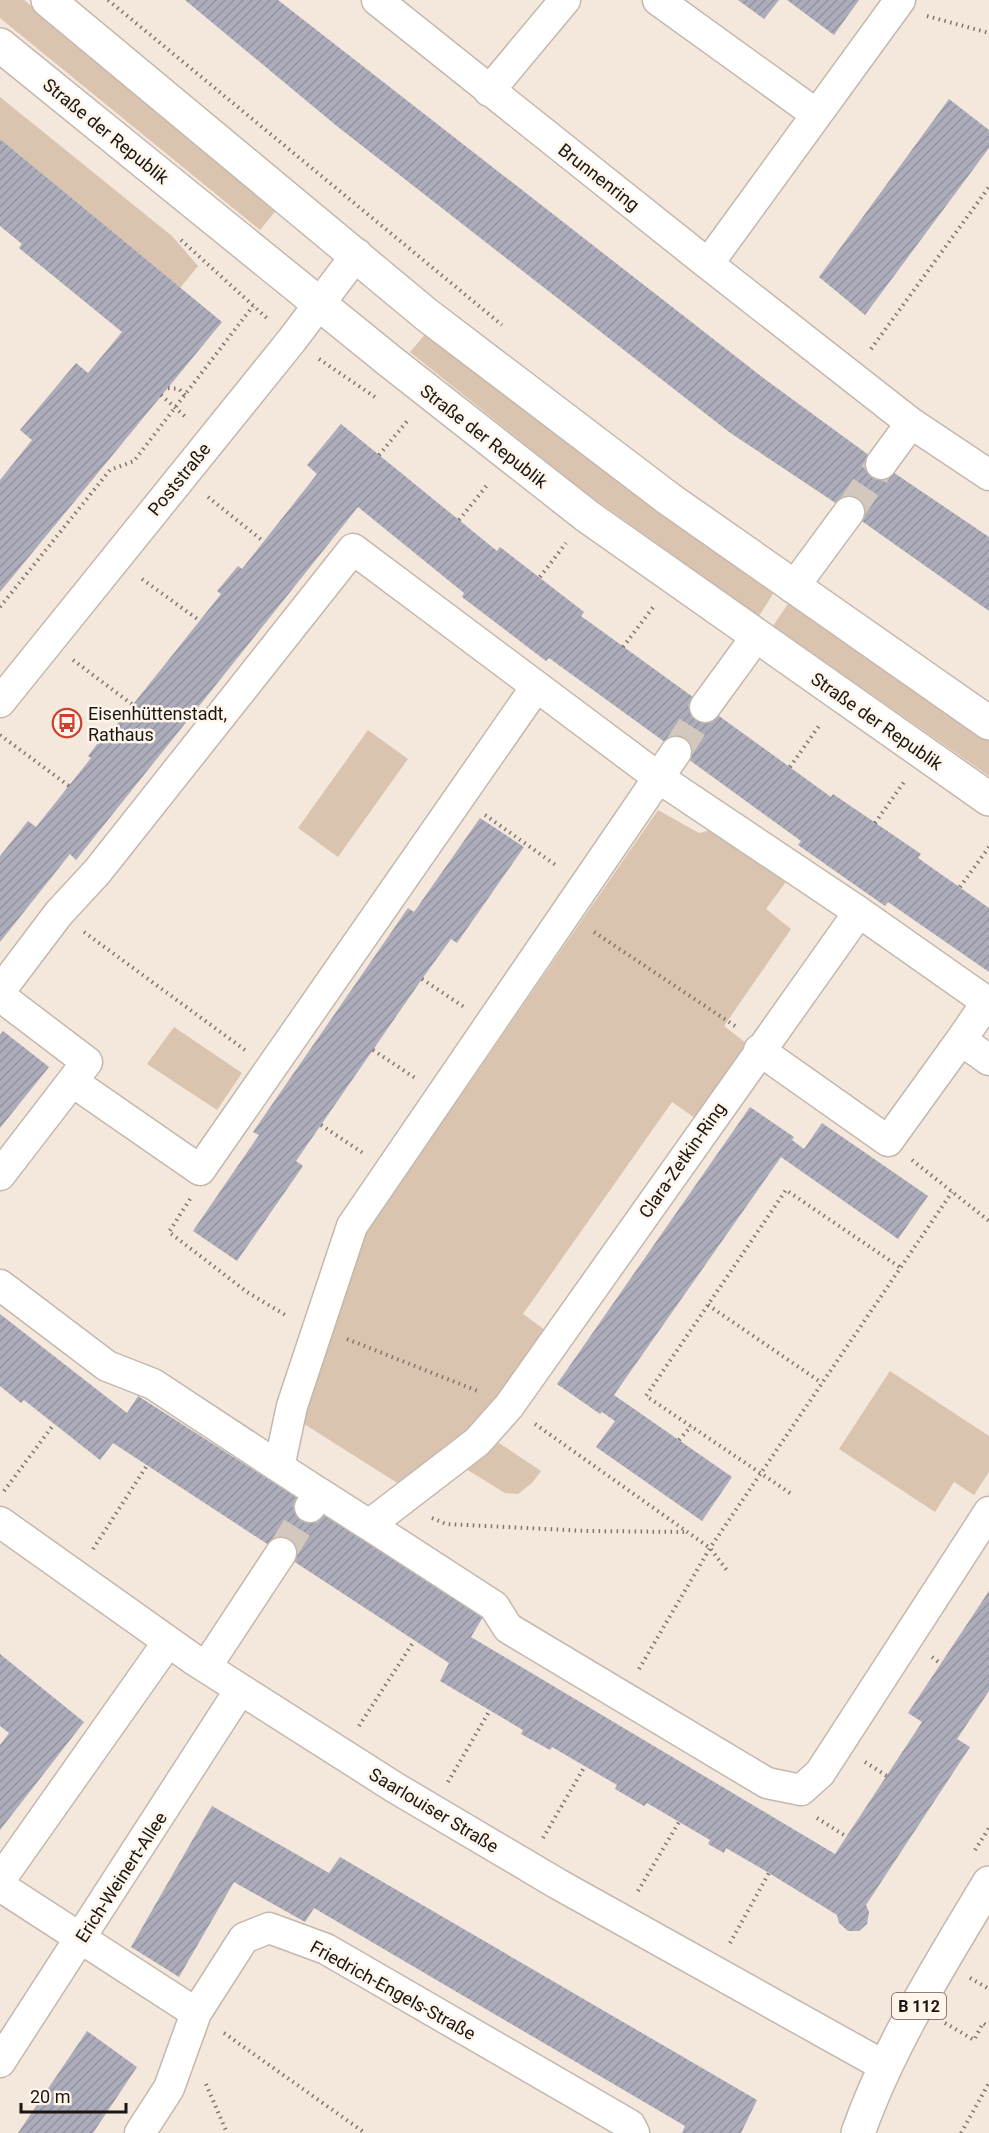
<svg xmlns="http://www.w3.org/2000/svg" width="989" height="2133" font-family="Roboto,sans-serif">
<style>
.green{fill:#dac4af}
.building{fill:url(#building-hatch)}
.lines{fill:none;stroke-linecap:round;stroke-linejoin:round}
.minor-tunnel{stroke:#d3c8bd;stroke-width:30;stroke-dasharray:30 15;stroke-linecap:butt}
.minor-casing{stroke:#c4b8ad;stroke-width:33}
.tertiary-casing{stroke:#c4b8ad;stroke-width:36}
.primary-casing{stroke:#c4b8ad;stroke-width:36}
.path{stroke:#7f776f;stroke-width:4;stroke-dasharray:1.5 4.5;stroke-linecap:butt}
.minor{stroke:#fff;stroke-width:30}
.tertiary{stroke:#fff;stroke-width:33}
.primary{stroke:#fff;stroke-width:33}
.labels{text-anchor:middle;dominant-baseline:central;stroke-width:5;stroke-linejoin:round;paint-order:stroke}
.shield{fill:#fff5eb;stroke:#5f5953;stroke-width:1.5}
.shield-label{font-size:16px;font-weight:bold;fill:#1a1612}
.street-label{font-size:18px;fill:#1a1612;stroke:#fff5eb}
.poi-label{font-size:18px;fill:#1a1612;stroke:#fff5eb;text-anchor:start}
</style>
<defs>
<pattern id="building-hatch" width="6" height="6" patternUnits="userSpaceOnUse" patternTransform="scale(1.5)"><rect width="6" height="6" fill="#acacbb"/><path d="M-1 1l2-2M0 6l6-6M5 7l2-2" fill="none" stroke="#9393a0"/></pattern>
</defs>
<rect width="100%" height="100%" fill="#f4e7db"/>
<path class="green" d="M0 0H24L279 207 260 230 0 18Z
M0 97 172 236 198 266 180 288 0 139Z
M428 331 775 591 759 616 582 490 410 352Z
M790 601 989 739V776L773 626Z
M368 730 408 759 338 857 298 828Z
M658 810 699 833 718 828 788 879 766 909 791 929 724 1026 746 1043 695 1118 672 1102 523 1314 545 1330 475 1427 402 1486 301 1422 363 1237Z
M174 1027 242 1073 217 1110 147 1064Z
M890 1371 989 1436V1472L974 1495 954 1482 935 1512 839 1449Z
M499 1443 541 1471 532 1483 518 1494 505 1493 466 1469Z"/>
<path class="building" d="M185 0H278L766 380 881 464 989 537V611L849 512 729 432 338 127Z
M738 0H779L764 19Z
M787 0H859L834 35Z
M949 99 989 130V148L865 315 819 277Z
M0 139 222 322 0 592V480L32 440 20 430 76 363 88 373 122 332 19 248 22 244 0 226Z
M341 424 497 551 500 547 584 612 581 616 831 797 833 794 921 854 918 858 989 908V972L888 902 885 906 798 845 801 841 549 658 546 661 462 597 464 593 358 507 76 860 70 854 0 942V856L28 821 36 827 91 758 88 756 108 730 111 732 221 594 217 591 238 566 242 569 317 474 307 465Z
M480 818 524 847 457 943 451 939 422 979 296 1161 303 1166 237 1261 193 1231 259 1135 253 1132 408 908 414 912Z
M3 1031 49 1067 0 1128V1035Z
M750 1107 794 1137 792 1140 804 1149 822 1123 928 1196 898 1239 781 1157 614 1395 732 1477 702 1521 596 1447 615 1421 602 1412 600 1414 557 1384Z
M0 1314 127 1413 138 1396 483 1617 471 1637 835 1854 922 1722 908 1713 989 1591V1691L957 1739 970 1747 866 1905 869 1912 867 1924 859 1931H848L839 1923 837 1915 769 1873 726 1848 724 1853 708 1844 710 1840 647 1803 644 1806 615 1789 617 1785 552 1747 550 1750 521 1734 523 1730 440 1681 449 1663 113 1443 100 1460 24 1400 21 1403 0 1386Z
M0 1654 84 1722 0 1830V1745L9 1733 0 1726Z
M212 1806 329 1873 340 1857 757 2100 741 2133H682L685 2126 314 1908 305 1922 234 1882 179 1977 131 1947Z
M87 2031 137 2067 93 2133H18Z"/>
<g class="lines">
<path class="minor-tunnel" d="M849 512 881 464
M676 752 705 707
M281 1553 310 1507"/>
<g class="minor-casing">
<path id="minor" d="M377 0 708 264
M658 0 816 114
M900 0 708 264 911 423 989 475
M489 91 565 0
M881 464 911 423
M793 588 849 512
M0 702 292 340 357 254
M705 707 756 637
M859 912 987 1002 961 1040 989 1060
M0 991 59 913 97 872 353 549 659 778 859 912 509 1406 477 1442 369 1525 319 1493 310 1507
M0 996 87 1062 0 1175
M759 1050 888 1141 961 1040
M73 1082 200 1170 536 687
M0 1285 107 1366 153 1384 279 1467
M319 1493 279 1467 292 1406 352 1226 676 752
M0 1522 193 1659 394 1787 558 1884 886 2067
M369 1525 494 1606 508 1628 767 1783 801 1790 820 1773 989 1512
M206 1667 281 1553
M0 1880 168 1642
M0 1886 196 2013 244 1938 269 1928 326 1949 630 2125 634 2133
M0 2062 240 1690
M140 2133 169 2088 196 2013"/>
</g>
<g class="tertiary-casing">
<path id="tertiary" d="M48 0 427 315 669 499 989 723
M0 45 391 362 587 516 989 799"/>
</g>
<g class="primary-casing">
<path id="primary" d="M858 2133C889 2045 941 1963 989 1883"/>
</g>
<path class="path" d="M108 0 502 325
M927 16 989 33
M181 240 269 320
M871 349 989 187
M319 359 375 397
M168 388 179 389 186 396
M161 395 188 419
M379 455 408 420
M208 497 263 541
M459 520 488 484
M540 577 566 543
M142 579 200 621
M0 607 110 470 134 461 253 306
M623 647 654 606
M73 660 133 705
M0 735 69 786
M790 767 821 723
M485 815 557 866
M875 823 904 782
M960 887 989 847
M84 932 245 1050
M594 932 738 1028
M422 979 464 1007
M373 1050 415 1078
M321 1125 363 1153
M912 1160 989 1221
M190 1199 169 1232 247 1292 287 1316
M708 1305 822 1383
M347 1339 480 1392
M535 1424 710 1548 729 1573
M679 1440 691 1426
M4 1491 54 1424
M790 1493 646 1396 786 1190 901 1268
M432 1518 446 1524 587 1531 687 1532
M93 1549 146 1467
M932 1657 941 1664
M639 1669 710 1548 952 1192
M359 1726 414 1641
M865 1762 887 1776
M448 1782 490 1710
M817 1818 847 1837
M543 1838 585 1766
M975 1850 989 1828
M638 1891 679 1822
M730 1943 769 1873
M970 1978 989 1989
M945 2023 974 2040 983 2023 989 2027
M224 2033 365 2133
M206 2084 227 2133
M961 2133 989 2083"/>
<use href="#minor" class="minor"/>
<use href="#tertiary" class="tertiary"/>
<use href="#primary" class="primary"/>
</g>
<defs>
<g id="bus-ring" transform="scale(1.5)"><circle r="9.5" fill="#fff5eb" stroke="#cd402e" stroke-width="1.5"/><path d="M-5-6H5V4H4V6H2V4H-2V6H-4V4H-5ZM-3.5-4V0h7V-4ZM-3.5 1.2v1.5H-2V1.2ZM2 1.2v1.5H3.5V1.2Z" fill="#cd402e"/></g>
</defs>
<g fill-rule="evenodd">
<use href="#bus-ring" x="67" y="723"/>
</g>
<g class="labels">
<rect class="shield" x="892" y="1993" width="54" height="26" rx="4.5"/>
<g class="shield-label">
<text x="919" y="2006">B 112</text>
</g>
<g class="street-label">
<text transform="translate(106 131) rotate(39)">Straße der Republik</text>
<text transform="translate(599 177) rotate(38)">Brunnenring</text>
<text transform="translate(484 436) rotate(38)">Straße der Republik</text>
<text transform="translate(179 479) rotate(-51)">Poststraße</text>
<text transform="translate(877 721) rotate(35)">Straße der Republik</text>
<text transform="translate(682 1160) rotate(-55)">Clara-Zetkin-Ring</text>
<text transform="translate(434 1810) rotate(31)">Saarlouiser Straße</text>
<text transform="translate(121 1877) rotate(-57)">Erich-Weinert-Allee</text>
<text transform="translate(393 1990) rotate(29)">Friedrich-Engels-Straße</text>
</g>
<g class="poi-label">
<text x="88" y="713">Eisenhüttenstadt,<tspan x="88" dy="21">Rathaus</tspan></text>
</g>
</g>
<path d="M21 2103v9h105v-9" fill="none" stroke="#1a1612" stroke-width="3"/>
<text x="30" y="2103" font-size="18" fill="#1a1612" stroke="#fff5eb" stroke-width="4.5" paint-order="stroke">20 m</text>
</svg>
